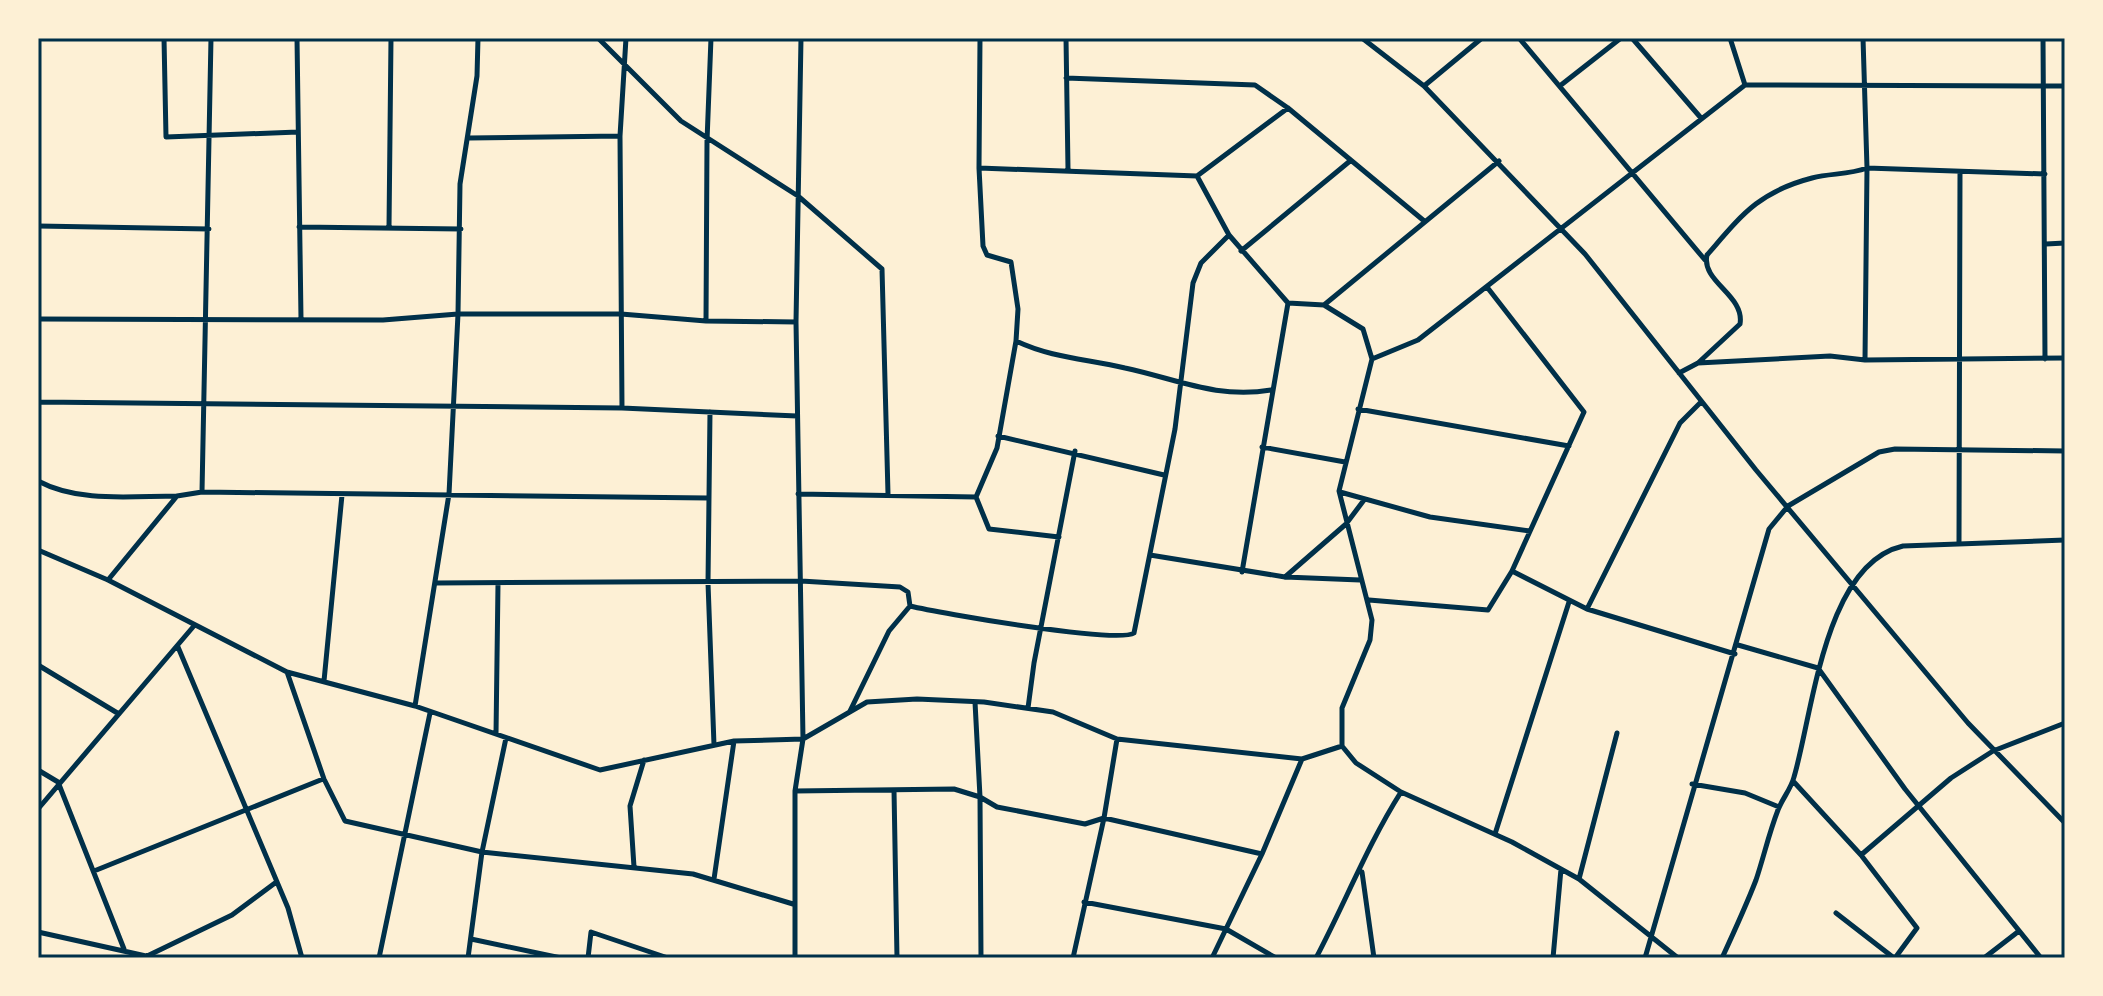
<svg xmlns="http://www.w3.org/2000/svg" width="2103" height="996" font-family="'Public Sans',sans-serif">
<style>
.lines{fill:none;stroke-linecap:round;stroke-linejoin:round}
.minor{stroke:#003049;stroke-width:5}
.neatline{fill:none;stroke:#003049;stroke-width:3}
</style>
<rect width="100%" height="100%" fill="#fdf0d5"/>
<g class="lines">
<path class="minor" d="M164 38 166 137 298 132
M297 38 301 319
M598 38 681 121 798 196 882 269 888 494
M1066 38 1068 169
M1362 38 1424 86 1585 254 1756 470 1968 723 2065 823
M1519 38 1705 260
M1632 38 1701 118
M1730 38 1745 85
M1863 38 1867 168 1865 360
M2043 38 2045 359
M1066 78 1255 85 1288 108 1423 220
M1561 85 1621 38
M1424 86 1482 38
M469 138 620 136
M979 168 1197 176 1229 235 1288 303 1324 305 1499 161
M1197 176 1288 108
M38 226 209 229
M299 227 461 229
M389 227 391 38
M2046 244 2065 243
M1241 251 1350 161
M38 319 383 320 458 314H621L706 321 796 322
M706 321 707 141 711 38
M1016 341C1052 358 1087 359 1125 368 1177 379 1216 399 1271 390
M1372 359 1418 340 1745 85 2065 86
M1698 363 1740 324C1745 295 1701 282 1707 255 1741 216 1758 192 1812 178 1831 173 1848 175 1867 168L2045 174
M1679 373 1698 363 1830 356 1865 360 2065 358
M38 386V408
M39 402 622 408 797 416
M622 408 620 136 626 38
M1358 409 1569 446
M710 412 708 583 714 745
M998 436 1164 475
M1262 447 1345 462
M38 481C79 503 131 496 177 496
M202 492 211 38
M1340 492 1430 517 1530 531
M798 494 976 497 997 448 1016 341 1018 309 1011 262 987 255 983 246 979 168 980 38
M976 497 989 529 1059 537
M1959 542 1960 172
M38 550 108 580 287 672 415 706 600 770 734 741 803 739 867 702 917 699 984 702 1053 712 1117 739 1302 759 1342 746
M1150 555 1285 577 1360 580
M1512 571 1587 609 1735 654
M1242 572 1288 303
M1285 577 1346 524 1364 500
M108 580 177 496 202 492 708 498
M436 583 801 581 900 587 908 592 910 606
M1369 600 1488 610 1512 571 1584 412 1487 287
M1587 609 1680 423 1701 402
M1738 645 1818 668 1905 789 2041 958
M178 647 288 908 302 958
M38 665 119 714
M287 672 324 779 345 821 482 852 693 874 793 904
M324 681 342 495
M975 702 980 797 997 807 1085 824 1104 818 1262 854
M415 706 449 494 458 314 460 184 477 76 478 38
M1028 708 1034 663 1075 451
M850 711 889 631 910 606C939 613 1117 644 1134 633L1175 429 1193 283 1201 263 1229 235
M496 734 498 584
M38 770 58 782 124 949
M1793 781 1861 855 1917 928 1895 958
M1692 784 1745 793 1779 807
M894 790 897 958
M795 791 954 789 980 797 981 958
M1401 792 1512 842 1579 879 1678 958
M38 809 193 627
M1495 834 1569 602
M1861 855 1951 778 1993 751 2065 723
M634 867 630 806 644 760
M94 871 323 779
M1362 872 1374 958
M714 879 734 741
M1579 879 1617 733
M1084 902 1226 929 1276 958
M1836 913 1894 958
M38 932 155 958
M471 939 561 958
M143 958 232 915 275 883
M379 958 430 713
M468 958 482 852 506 738
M588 958 591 932 668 958
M795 958V791L803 739 796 322 801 38
M1073 958 1104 818 1117 739
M1212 958 1262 854 1302 759
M1316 958C1345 903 1368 844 1401 792L1356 763 1342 746V708L1370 640 1372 620 1339 491 1372 359 1363 329 1324 305
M1553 958 1561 869
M1645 958 1769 529 1788 506 1879 452 1895 449 2065 451
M1722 958C1734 932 1746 906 1756 880 1764 856 1769 833 1778 810 1782 799 1791 789 1794 777 1813 713 1824 564 1903 546L2065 540
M1984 958 2019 931"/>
</g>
<rect width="2103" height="996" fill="none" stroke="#fdf0d5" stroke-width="80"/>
<rect x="40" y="40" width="2023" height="916" class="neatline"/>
</svg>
